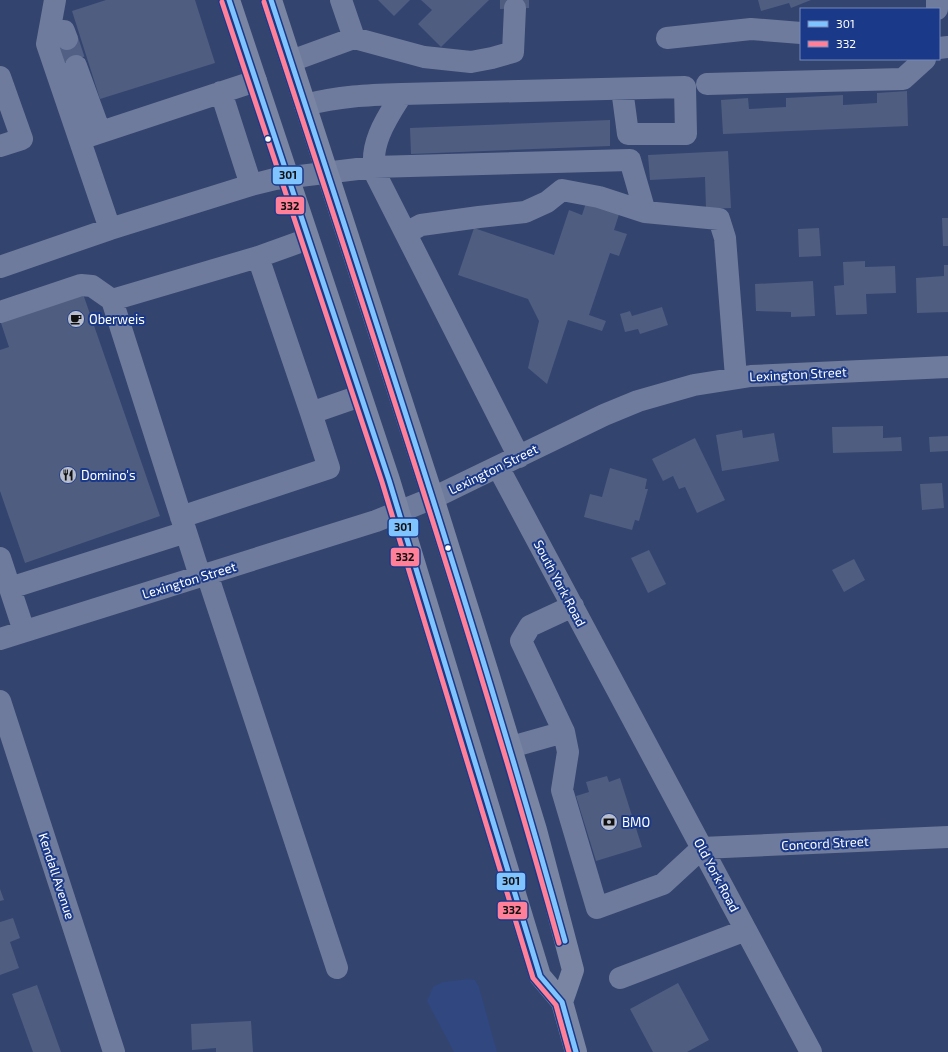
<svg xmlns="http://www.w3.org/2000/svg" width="948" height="1052" font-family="'Exo 2',sans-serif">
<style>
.water{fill:#304780}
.building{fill:#4f5d80}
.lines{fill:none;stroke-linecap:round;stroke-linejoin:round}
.minor-tunnel{stroke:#526085;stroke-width:22;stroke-dasharray:22 11;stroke-linecap:butt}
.minor{stroke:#6f7b9d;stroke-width:22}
.major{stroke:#7985a2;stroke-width:22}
.bus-1-casing{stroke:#1a3988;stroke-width:8}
.bus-2-casing{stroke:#1a3988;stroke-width:8}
.bus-1{stroke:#80c4ff;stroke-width:5}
.bus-2{stroke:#ff8098;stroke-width:5}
.bus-dot{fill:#fff;stroke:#1a3988;stroke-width:1.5}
.labels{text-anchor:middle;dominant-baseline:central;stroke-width:4;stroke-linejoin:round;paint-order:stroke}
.poi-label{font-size:13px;fill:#fff;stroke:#1a3988;text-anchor:start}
.street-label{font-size:13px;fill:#fff;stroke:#1a3988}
.line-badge{stroke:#1a3988;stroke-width:1.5}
.pale-badge-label{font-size:11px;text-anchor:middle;font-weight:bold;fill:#111}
</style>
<rect width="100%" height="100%" fill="#33446f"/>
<path class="water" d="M469 979 475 980 479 987 497 1052H454L427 1001 433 987 443 982Z"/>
<path class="building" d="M106 0H195L215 63 100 99 72 11Z
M378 0H410L394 16Z
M421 0H489L441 47 418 24 432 10Z
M500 0H529V8L500 9Z
M758 0H811L791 8 789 3 761 11Z
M907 91 908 126 723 134 721 100 748 98 749 109 786 107V98L843 95V105L877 103V93Z
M610 120V146L411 154 410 128Z
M728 151 731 208 706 209 705 177 650 180 648 155Z
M588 197 621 208 614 230 627 234 619 256 610 253 589 315 606 321 602 331 568 320 547 384 528 368 539 321 528 299 458 275 474 228 554 255 569 210 582 215Z
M942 218H948V246H943Z
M819 228 821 256 799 257 798 229Z
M865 261V267L895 266 896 293 866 294 867 314 836 315 834 286 844 285 843 262Z
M944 265H948V312L917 313 916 278 944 276Z
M813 281 815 316 791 317V312L756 311 755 284Z
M81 288 160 516 25 563 0 491V350L9 347 0 320Z
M662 307 668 325 640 334 638 329 625 332 620 314 630 311 632 316Z
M883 426V438L901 437 902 451 833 453 832 427Z
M742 430 743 438 774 433 779 461 722 471 716 435Z
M948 436V451L930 452 929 437Z
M695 438 725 500 697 513 685 487 679 489 673 476 663 481 652 459Z
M610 468 647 479 645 489H648L639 521 635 520 632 530 584 517 590 494 602 497Z
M942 483 944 508 922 510 920 484Z
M649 550 666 584 648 593 631 558Z
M854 559 865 580 844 592 832 570Z
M607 776 609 782 620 778 642 847 596 861 576 796 589 792 586 782Z
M0 889 4 900 0 901Z
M13 918 20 938 10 942 19 968 0 975V922Z
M678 983 709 1040 687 1052H653L630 1009Z
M37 985 61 1052H33L12 994Z
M251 1021 253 1052H216V1048L192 1050 191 1024Z"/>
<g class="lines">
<path class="minor-tunnel" d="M67 39 76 66"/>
<path class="minor" d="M55 0 47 44 110 229
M341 0 354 38
M937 0V9
M50 31H64L67 39
M667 38 751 29 801 33
M939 48 948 47
M291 61 354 38 424 57 471 62 492 58 513 52 515 8
M76 66 100 132
M0 77 22 139 0 146
M707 84 903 79 925 59
M221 92 251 185
M402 94C388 116 367 146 376 175L519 457
M305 105C339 96 368 95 402 94L685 87 686 134H628L622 89
M80 139 256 81
M406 233 421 225 479 217 525 212 547 202 562 190 599 197 645 212 719 219 725 238 736 377
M258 257 311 413 360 396
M0 267 110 229 251 185 275 179 374 167 630 160 645 212
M0 312 81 285 92 286 112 300
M498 467 811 1052
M181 517 329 468 311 413
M0 558 24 631
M207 574 337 968
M200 576 112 300 258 257 308 239
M10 588 186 532
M0 639 376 521 433 498 604 415 638 401 694 385 751 376 948 367
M0 701 114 1052
M564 732 568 752 562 790 597 908 663 884 702 848 948 837
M511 747 564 732 521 641 530 626 573 606
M620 978 746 930"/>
<path class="major" d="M229 0 389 480 540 976 562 1002 576 1052
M271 0 433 498 487 670 536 830 573 970 562 1002"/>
<g class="bus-1-casing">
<path id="bus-1" d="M229 0 389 480 540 976 562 1002 576 1052
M271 0C373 313 477 624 565 941"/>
</g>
<g class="bus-2-casing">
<path id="bus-2" d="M222 2 382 482 533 978 556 1005 569 1052
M264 2C366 315 471 626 559 943"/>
</g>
<use href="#bus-1" class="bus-1"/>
<use href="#bus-2" class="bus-2"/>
</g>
<defs>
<g id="cafe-disc" transform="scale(0.9)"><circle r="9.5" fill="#b8becd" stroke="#1a3988"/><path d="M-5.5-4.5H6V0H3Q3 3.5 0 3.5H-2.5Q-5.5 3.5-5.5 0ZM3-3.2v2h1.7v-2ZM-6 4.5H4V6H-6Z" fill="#111"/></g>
<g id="restaurant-disc" transform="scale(0.9)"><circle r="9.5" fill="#b8becd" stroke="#1a3988"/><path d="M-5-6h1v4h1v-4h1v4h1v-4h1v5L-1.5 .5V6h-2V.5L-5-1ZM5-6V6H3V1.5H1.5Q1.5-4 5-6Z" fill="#111"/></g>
<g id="bank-disc" transform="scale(0.9)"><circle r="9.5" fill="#b8becd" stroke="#1a3988"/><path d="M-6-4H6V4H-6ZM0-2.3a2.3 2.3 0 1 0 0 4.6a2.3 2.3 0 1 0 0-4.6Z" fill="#111"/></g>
</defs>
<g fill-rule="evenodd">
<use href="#cafe-disc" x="76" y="319"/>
<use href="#restaurant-disc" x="68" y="475"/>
<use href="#bank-disc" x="609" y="822"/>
</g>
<g class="bus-dot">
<circle cx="268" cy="139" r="3.5"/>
<circle cx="448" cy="548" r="3.5"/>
</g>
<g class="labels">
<g class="poi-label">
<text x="89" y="319">Oberweis</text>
<text x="81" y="475">Domino's</text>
<text x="622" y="822">BMO</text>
</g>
<g class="street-label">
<text transform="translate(798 374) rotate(-3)">Lexington Street</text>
<text transform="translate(493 469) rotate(-26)">Lexington Street</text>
<text transform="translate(189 580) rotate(-17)">Lexington Street</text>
<text transform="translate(560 583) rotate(62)">South York Road</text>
<text transform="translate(825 843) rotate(-3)">Concord Street</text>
<text transform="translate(717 875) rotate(62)">Old York Road</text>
<text transform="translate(57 876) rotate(72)">Kendall Avenue</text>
</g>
</g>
<g class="line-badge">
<rect x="272" y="166" width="31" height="19" rx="4" fill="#80c4ff"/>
<rect x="275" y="196" width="30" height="19" rx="4" fill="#ff8098"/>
<rect x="388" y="518" width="31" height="19" rx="4" fill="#80c4ff"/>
<rect x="390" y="547" width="30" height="20" rx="4" fill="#ff8098"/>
<rect x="496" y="872" width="30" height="19" rx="4" fill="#80c4ff"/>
<rect x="497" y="901" width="31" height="19" rx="4" fill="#ff8098"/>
</g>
<g class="pale-badge-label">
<text x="288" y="179">301</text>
<text x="290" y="210">332</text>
<text x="403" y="531">301</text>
<text x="405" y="561">332</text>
<text x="511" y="885">301</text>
<text x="512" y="914">332</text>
</g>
<rect x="800" y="8" width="140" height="52" fill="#1a3988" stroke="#7688b8"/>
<rect x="808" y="21" width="20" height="6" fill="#80c4ff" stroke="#7688b8"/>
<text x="836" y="28" font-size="12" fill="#ffffff">301</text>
<rect x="808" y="41" width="20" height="6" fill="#ff8098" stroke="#7688b8"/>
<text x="836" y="48" font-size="12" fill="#ffffff">332</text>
</svg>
